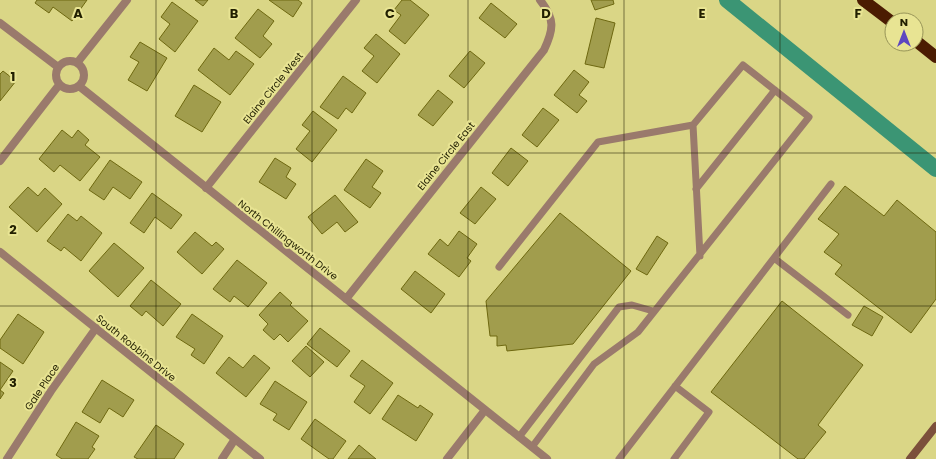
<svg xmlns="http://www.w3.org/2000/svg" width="936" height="459" font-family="Poppins,sans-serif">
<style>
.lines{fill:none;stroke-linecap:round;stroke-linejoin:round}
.canal{stroke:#3b9574;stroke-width:16}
.building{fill:#a19d4d;stroke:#6e6810}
.lane{stroke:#9a7a6c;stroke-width:7}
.street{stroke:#9a7a6c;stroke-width:8}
.secondary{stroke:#7c503b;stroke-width:8}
.highway{stroke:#4b1c02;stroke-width:12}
.grid{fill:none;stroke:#211f00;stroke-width:1;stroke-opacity:0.55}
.labels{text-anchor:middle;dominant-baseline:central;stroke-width:4;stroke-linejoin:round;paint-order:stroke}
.street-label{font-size:10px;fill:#211f00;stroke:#e8e493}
.grid-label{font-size:13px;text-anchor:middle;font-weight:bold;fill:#211f00;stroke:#e8e493;stroke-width:4;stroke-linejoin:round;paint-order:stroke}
</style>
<rect width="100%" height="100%" fill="#dad686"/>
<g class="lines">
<path class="canal" d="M727 0 936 169"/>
</g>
<path class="building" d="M37 0H87L72 21 53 7 49 13 35 3Z
M195 0H208L203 6Z
M269 0H298L302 3 293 17Z
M402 0H410L429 15 405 44 389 31 401 15 394 10Z
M591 0H613L614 4 595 10Z
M172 2 198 21 175 52 159 39 170 24 161 17Z
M491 3 517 24 505 38 479 18Z
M258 9 274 21 263 36 272 44 260 58 235 38Z
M596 18 615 23 604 68 585 64Z
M376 34 400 54 377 83 362 71 374 56 364 48Z
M140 42 167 58 147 91 128 80 139 62 130 57Z
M214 48 229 60 236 51 254 64 230 95 198 70Z
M470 51 485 63 464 88 449 76Z
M574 70 589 82 579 95 587 101 577 113 554 95Z
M3 71 16 81 0 101V74Z
M343 76 366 93 352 113 346 108 338 119 320 107Z
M194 85 221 102 202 132 175 116Z
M438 90 453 102 433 126 418 115Z
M543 108 559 120 537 147 522 135Z
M313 111 337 130 312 162 296 149 310 131 302 125Z
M62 130 72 138 78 130 89 140 85 145 100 157 80 181 60 165 54 172 39 159Z
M511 148 528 161 508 186 492 173Z
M275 158 291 168 286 177 296 184 286 199 259 182Z
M366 159 383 171 372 187 381 193 370 208 344 190Z
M110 160 142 182 130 199 113 187 104 200 89 190Z
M845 186 884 216 897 200 936 232V299L911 333 835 274 842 265 824 252 839 234 818 219Z
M28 187 38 196 45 188 62 204 37 232 9 207Z
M481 187 496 199 475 224 460 213Z
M152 193 182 215 171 229 155 217 144 233 130 223Z
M335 195 358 222 345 232 337 222 322 234 308 217Z
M560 213 631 271 573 344 507 351 506 345 497 346V336H490L486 301Z
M68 214 77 221 81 216 102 233 81 261 64 247 61 251 47 241Z
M459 231 477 244 467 258 471 261 459 277 428 254 440 239 448 246Z
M195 232 212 246 216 242 224 249 202 274 177 252Z
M657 236 668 243 647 275 636 269Z
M114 243 144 268 118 297 89 271Z
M237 260 267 283 248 307 234 296 230 302 213 289Z
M415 271 445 294 431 313 401 289Z
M151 280 181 304 163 326 146 311 142 316 130 306Z
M280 292 292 303 290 305 308 321 288 342 280 334 274 340 263 330 268 324 259 315Z
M782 301 863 365 818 425 826 432 804 459H798L711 392Z
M864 306 883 317 872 336 852 325Z
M18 314 44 332 23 364 0 348V340Z
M192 314 223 336 204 364 191 355 195 349 176 337Z
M320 328 350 351 337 367 307 344Z
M306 346 324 362 310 377 292 361Z
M254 355 270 368 246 397 216 373 229 357 243 368Z
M362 360 393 383 370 414 354 402 365 386 350 376Z
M0 362 13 371 0 390Z
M102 380 134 400 123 417 109 408 100 423 82 412Z
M275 381 307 402 289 430 273 420 277 414 260 404Z
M0 390 4 393 0 399Z
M398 395 418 408 420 405 433 414 416 441 382 419Z
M315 419 346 441 333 459H329L301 439Z
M76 422 99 436 92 447 95 449 88 459H62L56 455Z
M156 425 184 444 174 459H138L134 457Z
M359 445 376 459H348Z"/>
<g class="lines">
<path class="lane" d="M693 125 700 256
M696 189 775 90
M774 258 848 315
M499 267 598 142 693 125 743 65 809 117 638 332 594 364 532 447
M519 437 619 307 632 305 653 311
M619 459 831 184
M674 459 709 412 675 386"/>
<path class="street" d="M0 23 58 67
M56 75a14 14 0 1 1 28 0a14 14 0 1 1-28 0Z
M77 63 127 0
M79 86 547 459
M0 161 59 85
M206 188 356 0
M0 252 260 459
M346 299 544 50C554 29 555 19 540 0
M7 459 51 391 96 328
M222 459 235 439
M447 459 485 410"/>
<path class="secondary" d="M910 459 936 426"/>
<path class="highway" d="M863 0 892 22
M916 41 936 57"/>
</g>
<path class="grid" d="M156 0V459M312 0V459M468 0V459M624 0V459M780 0V459M0 153H936M0 306H936"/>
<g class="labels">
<g class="street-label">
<text transform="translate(273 88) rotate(-51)">Elaine Circle West</text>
<text transform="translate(446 156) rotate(-51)">Elaine Circle East</text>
<text transform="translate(288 240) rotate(38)">North Chillingworth Drive</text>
<text transform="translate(136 348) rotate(39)">South Robbins Drive</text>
<text transform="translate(42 387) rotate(-56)">Gale Place</text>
</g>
</g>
<g class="grid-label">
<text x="78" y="18">A</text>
<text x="234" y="18">B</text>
<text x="390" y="18">C</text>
<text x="546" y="18">D</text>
<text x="702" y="18">E</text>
<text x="858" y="18">F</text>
<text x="13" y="81">1</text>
<text x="13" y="234">2</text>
<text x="13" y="387">3</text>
</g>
<g transform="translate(904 32)"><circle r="19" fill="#e8e493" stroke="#989558"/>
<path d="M0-3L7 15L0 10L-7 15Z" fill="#5d47c0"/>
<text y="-6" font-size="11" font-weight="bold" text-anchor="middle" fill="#211f00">N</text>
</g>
</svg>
